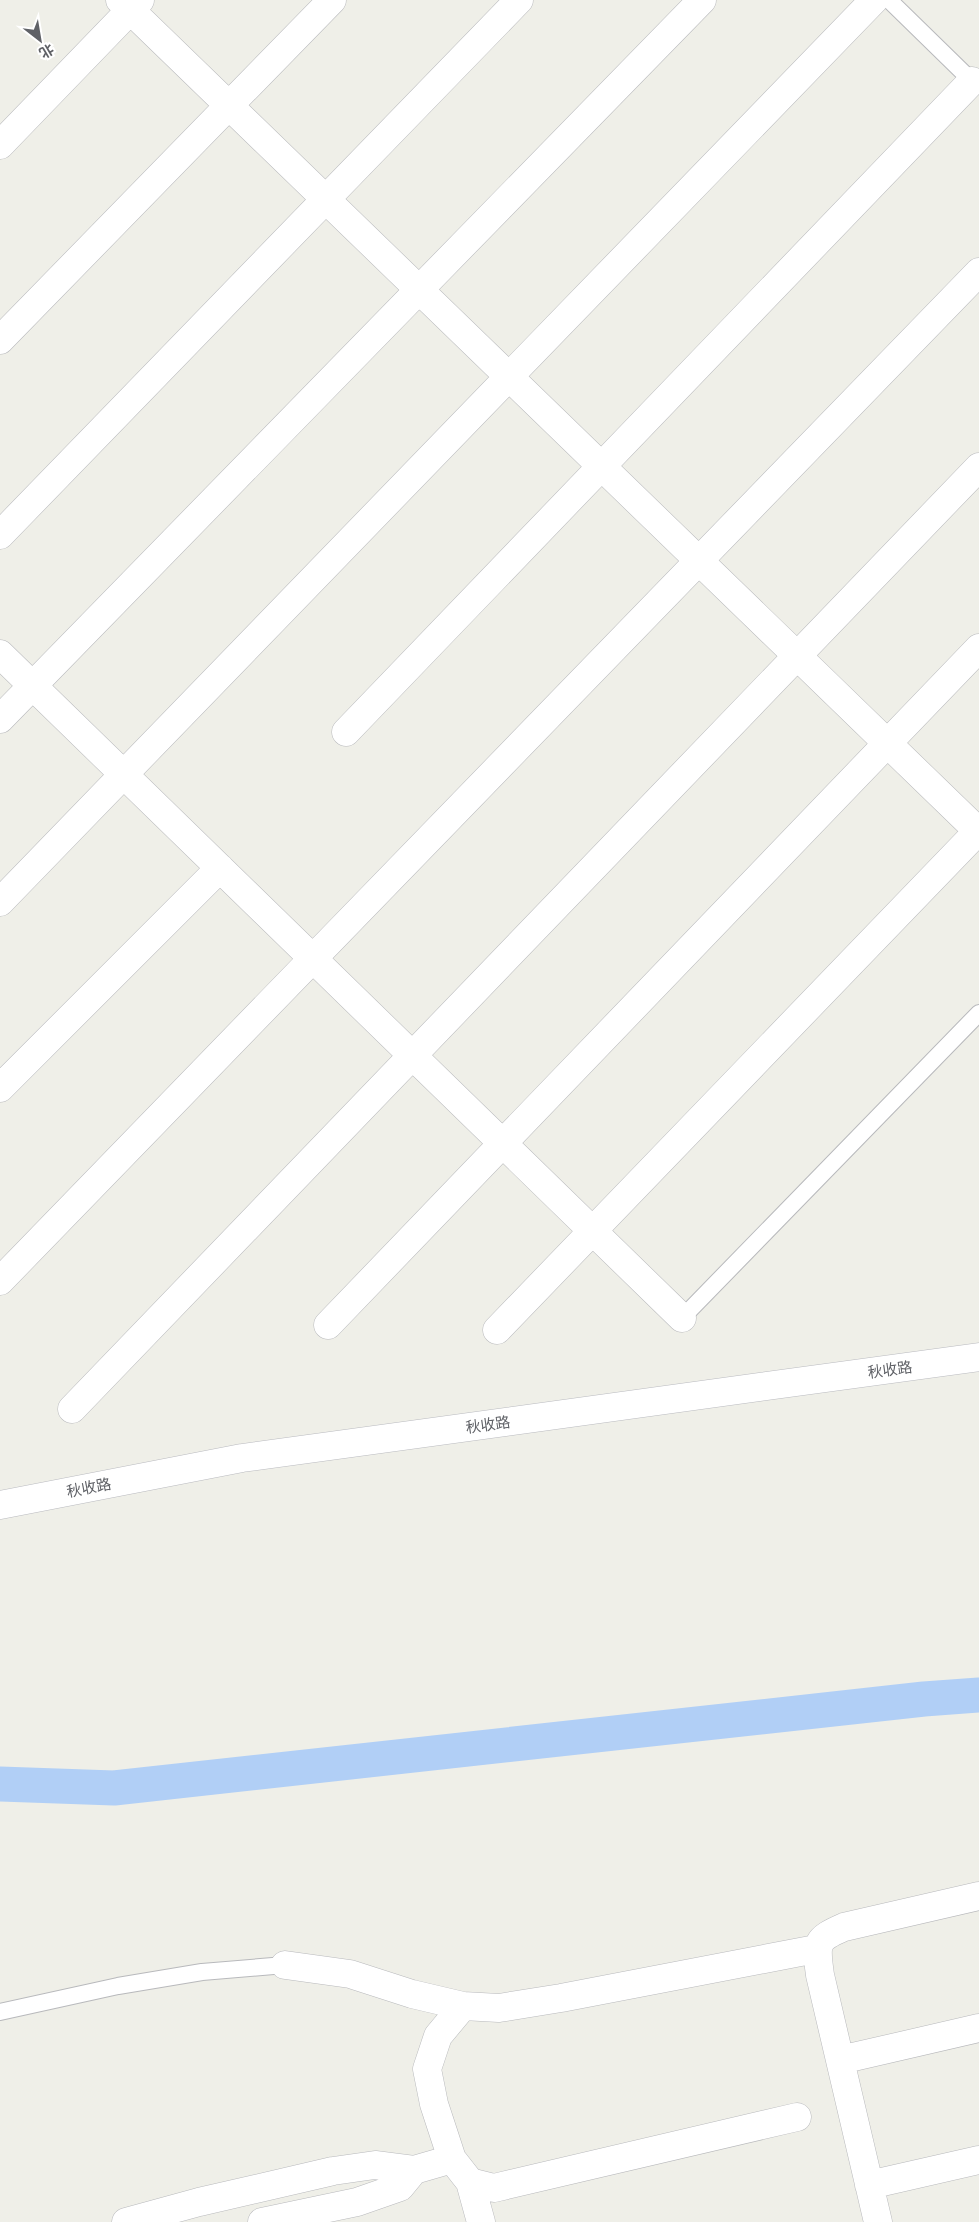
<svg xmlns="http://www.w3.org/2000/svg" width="979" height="2222" font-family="'Fira Sans','Noto Sans SC',sans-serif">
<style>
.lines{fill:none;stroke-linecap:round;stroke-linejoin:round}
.canal{stroke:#b1cff6;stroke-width:35}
.lane-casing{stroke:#b8b9bc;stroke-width:18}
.street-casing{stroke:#b8b9bc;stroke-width:29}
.secondary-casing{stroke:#b9babf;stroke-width:29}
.lane{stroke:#fff;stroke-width:16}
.street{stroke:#fff;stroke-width:28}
.secondary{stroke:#fff;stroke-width:28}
.labels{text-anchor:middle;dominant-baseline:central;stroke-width:5;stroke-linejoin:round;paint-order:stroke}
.street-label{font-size:15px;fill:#5f6166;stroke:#fff}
</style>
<rect width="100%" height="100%" fill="#efefe8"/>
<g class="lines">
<path class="canal" d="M0 1784 114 1788 924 1699 979 1695"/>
<g class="lane-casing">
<path id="lane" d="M889 0 977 86
M682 1318 979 1013
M0 2012 118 1986 202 1972 285 1965"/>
</g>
<g class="street-casing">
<path id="street" d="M120 0 979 832
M0 145 140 0
M0 340 332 0
M0 535 519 0
M0 654 682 1318
M0 719 702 0
M346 732 972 81
M0 902 874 0
M0 1088 220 868
M0 1281 979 272
M328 1325 979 648
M497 1330 979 830
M72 1409 979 467
M285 1965 350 1974 412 1994 463 2006 499 2008 561 1998 816 1949
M463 2006 438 2036 427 2069 434 2104 452 2159 470 2182 494 2188 797 2117
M840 2060 979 2028
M470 2182 481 2222
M869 2185 979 2160
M126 2222 199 2202 333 2171 375 2165 414 2170 452 2159
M262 2222 357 2202 400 2187 414 2170
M878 2222 820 1975C816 1944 814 1940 844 1927L979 1896"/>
</g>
<g class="secondary-casing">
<path id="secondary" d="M0 1505 242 1458 979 1357"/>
</g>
<use href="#lane" class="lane"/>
<use href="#street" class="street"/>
<use href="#secondary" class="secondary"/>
</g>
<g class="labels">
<g class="street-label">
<text transform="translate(890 1370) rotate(-8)">秋收路</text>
<text transform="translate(488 1425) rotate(-8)">秋收路</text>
<text transform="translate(89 1488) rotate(-11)">秋收路</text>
</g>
</g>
<g transform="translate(40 40) rotate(149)" stroke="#ffffff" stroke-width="4" paint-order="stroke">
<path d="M0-4L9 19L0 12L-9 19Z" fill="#5f6166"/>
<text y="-8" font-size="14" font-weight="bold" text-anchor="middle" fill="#5f6166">北</text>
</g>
</svg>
